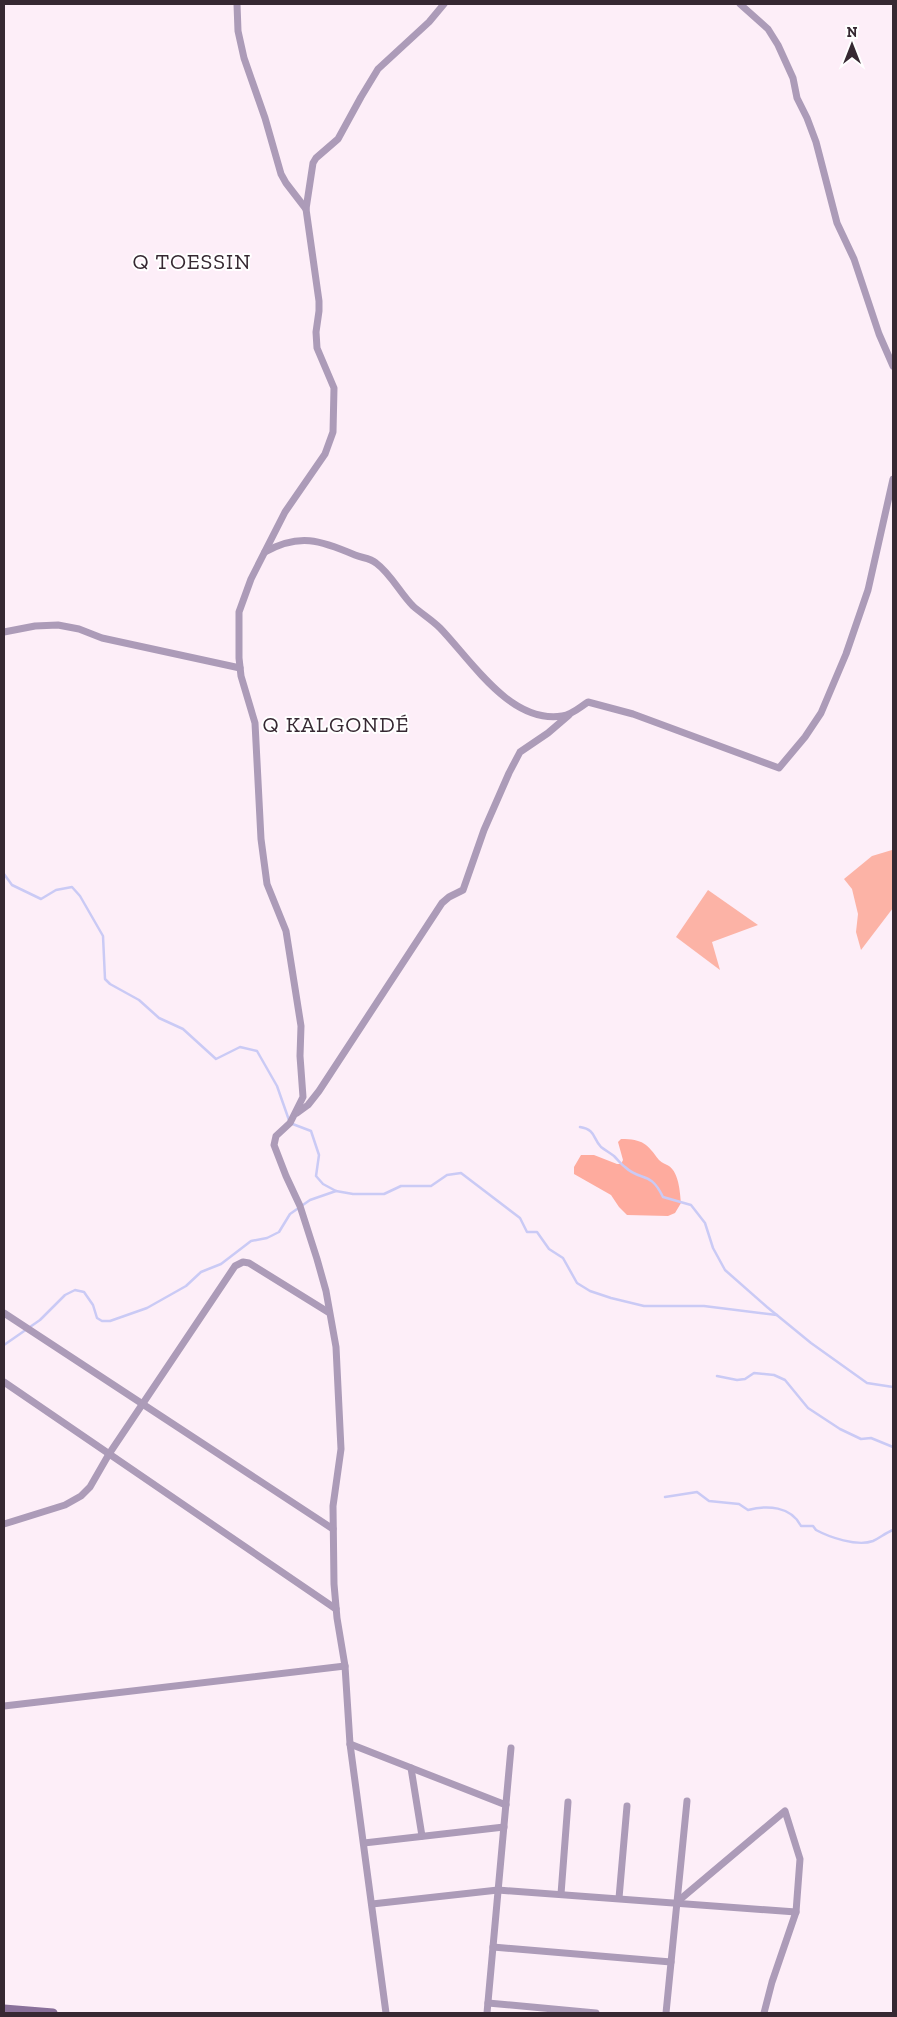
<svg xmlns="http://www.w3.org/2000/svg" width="897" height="2017" font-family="'Zilla Slab',serif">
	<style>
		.green { fill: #fcb3a6 }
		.forest { fill: #feab9e }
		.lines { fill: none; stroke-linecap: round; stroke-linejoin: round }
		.stream { stroke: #cacaf5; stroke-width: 2.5 }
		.street { stroke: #ac9bb8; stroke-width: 7 }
		.secondary { stroke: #89709a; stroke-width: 9 }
		.labels { text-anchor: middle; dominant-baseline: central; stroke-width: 4; stroke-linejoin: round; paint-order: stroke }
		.quarter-label { font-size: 22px; letter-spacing: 1px; fill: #362832; stroke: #fff }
	</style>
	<rect width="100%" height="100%" fill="#fdeef8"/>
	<!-- green -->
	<g class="green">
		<path d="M893,843V908L861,950L856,932L858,914L852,889L844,879L872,856L892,850Z"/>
		<path d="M708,890L758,925L712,942L720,970L676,937Z"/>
	</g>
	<!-- forest -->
	<path class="forest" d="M621,1139C643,1139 647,1144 659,1160C662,1163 666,1164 669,1166C679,1173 680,1192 681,1203L675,1213L668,1216L627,1215L619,1207L611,1195L574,1174V1167L581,1155H594L617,1164H621L623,1160L618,1142Z"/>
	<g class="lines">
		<!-- stream -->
		<g class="stream">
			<path d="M4,874L12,885L41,899L56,890L72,887L80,896L103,936L105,979L110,984L139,1000L159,1018L183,1029L216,1059L240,1047L257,1051L277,1086L290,1123L311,1131L319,1155L316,1176L323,1184L336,1191L353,1194H384L401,1186H431L447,1175L461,1173L520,1218L527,1232H537L549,1249L563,1258L577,1283L590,1291L611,1298L644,1306H704L777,1315"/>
			<path d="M580,1127C596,1130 592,1137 601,1147C605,1150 610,1153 614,1156C618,1160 621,1164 625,1167C641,1182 650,1170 663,1197L691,1205L705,1223L713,1248L725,1270L767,1307L811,1343L867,1383L893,1387"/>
			<path d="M4,1345L40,1320L65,1295L75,1290L84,1292L93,1305L97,1318L102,1321H110L147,1308L186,1286L201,1272L221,1264L251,1241L267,1238L279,1232L290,1214L310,1200L336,1191"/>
			<path d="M717,1376L737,1380L745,1379L754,1373L774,1375L785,1380L808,1408L840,1429L861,1439L871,1438L893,1447"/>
			<path d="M665,1497L697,1492L709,1501L739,1504L748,1510C767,1505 791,1506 801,1526H813L816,1530C829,1537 857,1547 873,1541C880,1538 885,1533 893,1530"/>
		</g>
		<!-- street -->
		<g class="street">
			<path d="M237,4L238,31L244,58L265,118L281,174L286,183L306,209L319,301V311L316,332L317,348L334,388L333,432L325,454L285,512L251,579L239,612V658L241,676L255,723L261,839L267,884L286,931L301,1026L300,1056L303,1097L290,1123L276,1136L274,1145L286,1176L300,1206L317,1259L326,1291L336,1347L341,1449L333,1506L334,1584L337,1618L345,1666L350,1744L386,2013"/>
			<path d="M740,4L768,29L778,45L793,78L797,98L807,118L816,142L837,223L854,259L879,334L893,366"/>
			<path d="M306,209L313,163L316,158L338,139L361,97L378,69L429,22L444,4"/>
			<path d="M265,552C299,533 320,540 355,555C362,558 370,558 376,563C391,574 400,593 413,606C422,614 432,620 440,628C471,660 510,724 562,716C572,715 580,707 588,702L633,714L779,768L805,737L821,713L846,654L868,590L893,479"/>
			<path d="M4,632L35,626L58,625L79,629L102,638L240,668"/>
			<path d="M297,1113L308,1105L319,1091L442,903L449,897L463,890L484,830L509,773L520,752L548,733L569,715"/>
			<path d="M4,1313L333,1529"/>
			<path d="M4,1382L336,1609"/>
			<path d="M4,1524L65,1505L81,1496L90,1487L109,1454L235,1266L243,1262L249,1263L328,1312"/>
			<path d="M4,1706L345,1666"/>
			<path d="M350,1744L506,1805"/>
			<path d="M411,1768L422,1836"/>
			<path d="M364,1843L504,1827"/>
			<path d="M561,1894L568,1802"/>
			<path d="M619,1898L627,1806"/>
			<path d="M677,1902L785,1811L800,1859L796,1912L772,1982L764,2013"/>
			<path d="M372,1904L498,1890L796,1912"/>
			<path d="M493,1947L671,1962"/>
			<path d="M488,2003L596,2013"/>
			<path d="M487,2013L511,1748"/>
			<path d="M666,2013L687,1801"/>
		</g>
		<!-- secondary -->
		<path class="secondary" d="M4,2009L53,2013"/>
	</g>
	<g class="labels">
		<!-- quarter labels -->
		<g class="quarter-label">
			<text x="192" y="261">Q TOESSIN</text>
			<text x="336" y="724">Q KALGONDÉ</text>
		</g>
	</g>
	<!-- border -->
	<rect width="897" height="2017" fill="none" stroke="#362832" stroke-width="10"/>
	<!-- north arrow -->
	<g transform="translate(852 45)" stroke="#ffffff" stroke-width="4" paint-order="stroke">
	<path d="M0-4L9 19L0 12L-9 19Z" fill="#362832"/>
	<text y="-8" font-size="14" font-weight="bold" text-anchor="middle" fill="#362832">N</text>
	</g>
</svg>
